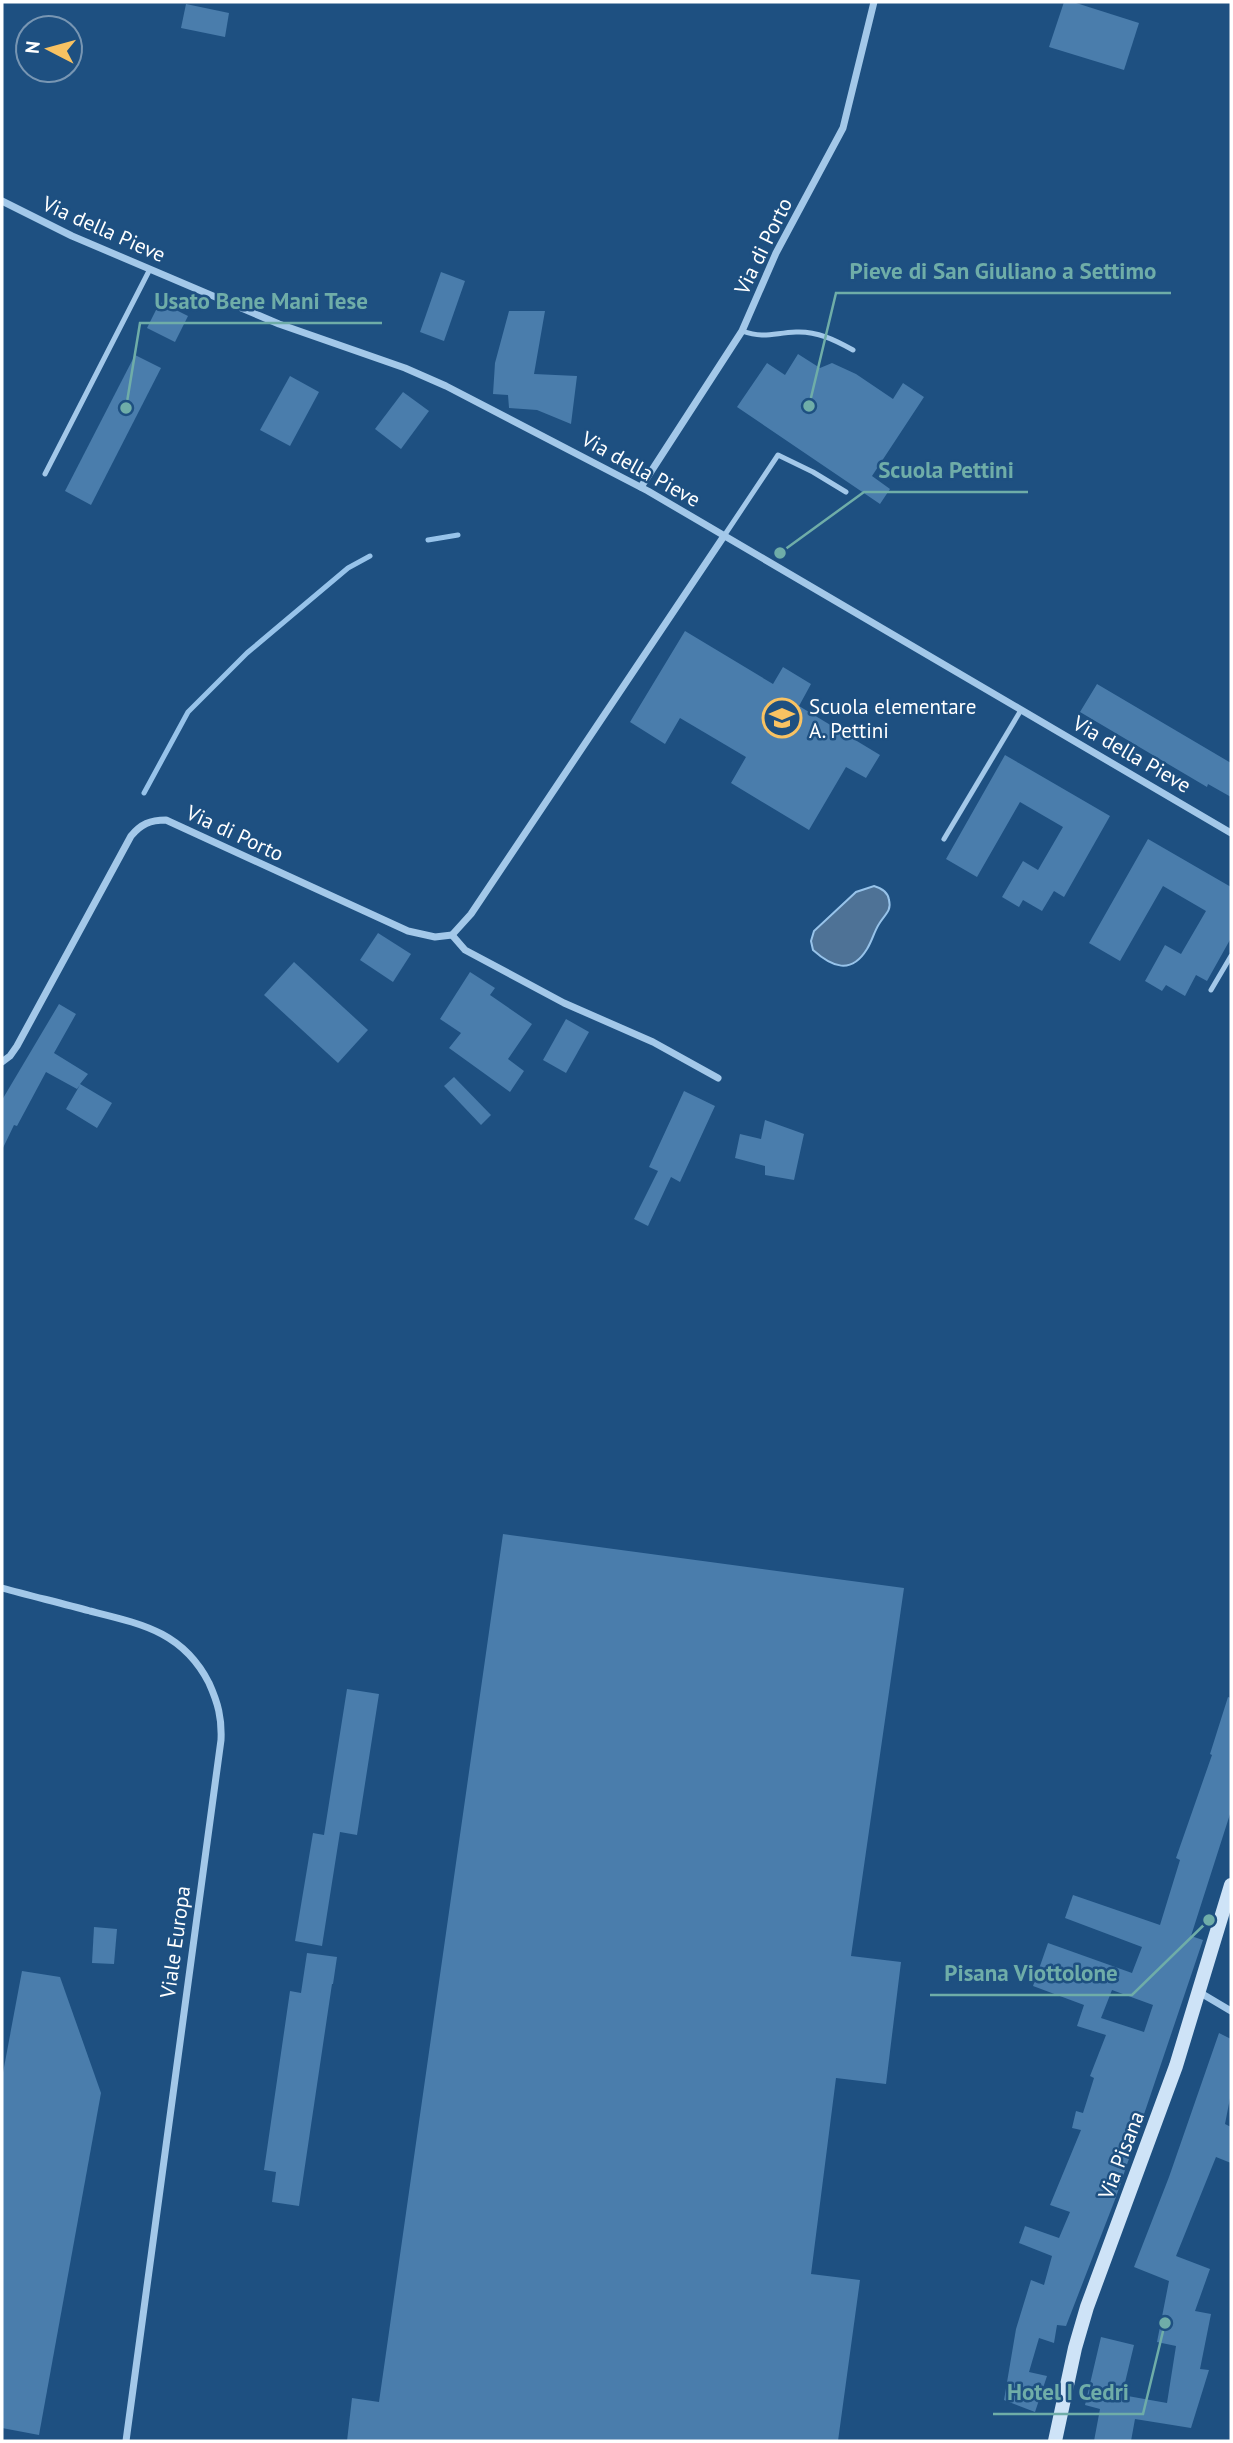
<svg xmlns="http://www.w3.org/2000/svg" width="1233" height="2443" font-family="'PT Sans',sans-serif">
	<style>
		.water { fill: #4e7296; stroke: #97c3ea; stroke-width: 2 }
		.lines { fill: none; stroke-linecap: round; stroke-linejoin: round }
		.stream { stroke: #97c3ea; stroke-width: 5 }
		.building { fill: #4a7dac; fill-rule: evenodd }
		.lane { stroke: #a3c8e9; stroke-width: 5 }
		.street { stroke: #a3c8e9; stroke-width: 7 }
		.secondary { stroke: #cee3f7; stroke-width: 14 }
		.labels { text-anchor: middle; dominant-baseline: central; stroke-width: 5; stroke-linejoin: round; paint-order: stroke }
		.street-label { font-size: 21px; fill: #fff; stroke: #1e5081 }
		.poi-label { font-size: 21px; fill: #fff; stroke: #1e5081; text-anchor: start }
		.leader { fill: none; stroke: #6fada8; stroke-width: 2.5 }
		.callout-dot { fill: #6fada8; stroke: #1e5081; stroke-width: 2.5 }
		.callout-label { font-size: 23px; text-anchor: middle; font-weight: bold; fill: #6fada8; stroke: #1e5081; stroke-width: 5; stroke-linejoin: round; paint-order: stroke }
	</style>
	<rect width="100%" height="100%" fill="#1e5081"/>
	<!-- water -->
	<path class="water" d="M874,886C881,888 888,892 889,900C892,911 884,915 879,924C874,932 872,941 867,949C851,975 832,967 813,950L811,941L814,931L856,892Z"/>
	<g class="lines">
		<!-- stream -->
		<g class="stream">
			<path d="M428,540L458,535"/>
			<path d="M144,793L188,712L247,653L348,568L370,556"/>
		</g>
	</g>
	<!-- building -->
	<g class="building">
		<path d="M1064,2H1073L1139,23L1124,70L1049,47Z"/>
		<path d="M186,4L229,13L225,37L181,28Z"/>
		<path d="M441,272L465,281L444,341L420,332Z"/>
		<path d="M160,302L188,316L175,342L147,328Z"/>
		<path d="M509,311H545L534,374L577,376L571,424L537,410L509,408L508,395L493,394L495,363Z"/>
		<path d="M798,354L820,368L832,363L856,374L893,399L903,383L924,397L872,476L890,489L880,504L737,407L767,363L785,375Z"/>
		<path d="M135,355L161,368L91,505L65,491Z"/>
		<path d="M290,376L319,392L290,446L260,430Z"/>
		<path d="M403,392L429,411L401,449L375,429Z"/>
		<path d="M685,631L773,684L783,667L811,684L799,706L880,755L866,778L846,767L809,830L731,783L746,757L680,718L665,744L630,722Z"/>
		<path d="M1097,684L1231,763V797L1208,784L1207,787L1080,712Z"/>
		<path d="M1005,755L1110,816L1064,897L1054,891L1042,911L1023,900L1019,907L1002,897L1023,861L1038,870L1063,827L1020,802L977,877L946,859Z"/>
		<path d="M1148,839L1231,887V938L1207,981L1196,975L1185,996L1166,985L1162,991L1145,981L1165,945L1181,954L1206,911L1163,886L1120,961L1089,943Z"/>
		<path d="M378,933L411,954L393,982L360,960Z"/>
		<path d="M294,962L368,1030L338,1063L264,995Z"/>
		<path d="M470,972L495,988L490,995L532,1024L508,1059L524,1071L510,1092L449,1048L461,1033L440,1019Z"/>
		<path d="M59,1004L76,1014L54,1053L88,1074L80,1084L112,1103L97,1128L66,1109L80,1085L77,1089L46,1072L17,1126L14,1125L2,1150V1100Z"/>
		<path d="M566,1019L589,1032L566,1073L543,1060Z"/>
		<path d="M454,1077L491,1115L481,1125L444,1086Z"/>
		<path d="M684,1091L715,1106L680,1182L671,1177L648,1226L634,1219L658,1171L649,1167Z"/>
		<path d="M765,1120L804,1134L794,1180L765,1175V1166L735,1158L740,1134L761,1139Z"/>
		<path d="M503,1534L904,1588L851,1956L901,1962L886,2084L836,2078L811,2274L860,2280L838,2441H347L352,2398L379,2402Z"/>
		<path d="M347,1689L379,1694L357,1835L340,1832L322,1946L295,1941L313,1833L324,1835Z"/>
		<path d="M1228,1697L1231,1698V1811L1191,1936L1203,1940L1116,2197L1066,2326L1057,2325L1054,2343L1039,2338L1029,2372L1047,2376L1035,2412L1004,2400L1016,2329L1031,2280L1044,2285L1052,2256L1019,2243L1025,2226L1059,2238L1070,2212L1050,2205L1081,2130L1072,2128L1076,2111L1083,2113L1094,2078L1090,2076L1106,2035L1077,2026L1084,2005L1033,1986L1048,1943L1132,1973L1142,1947L1065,1918L1073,1895L1160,1925L1180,1860L1176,1858L1212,1755L1210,1754ZM1112,1990L1153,2005L1144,2032L1101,2018Z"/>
		<path d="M94,1927L117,1929L114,1964L92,1963Z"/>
		<path d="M307,1953L337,1957L333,1984H332L299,2206L272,2202L276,2172L264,2170L290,1991L301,1993Z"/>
		<path d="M22,1971L60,1977L101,2093L39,2435L2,2428V2078Z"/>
		<path d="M1219,2033L1231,2039V2093L1225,2124L1231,2127V2163L1216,2157L1176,2256L1210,2269L1195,2311L1211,2314L1200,2369L1209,2370L1191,2428L1135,2419L1131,2441H1094L1100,2409L1085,2405L1101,2337L1134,2345L1122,2395L1167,2403L1176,2346L1157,2342L1169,2281L1134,2267L1169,2177Z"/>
	</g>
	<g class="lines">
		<!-- lane -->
		<g class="lane">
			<path d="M742,331C765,339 773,333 796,332C817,331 835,340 853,350"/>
			<path d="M45,474L150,269"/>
			<path d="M724,536L778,455L813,472L846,492"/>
			<path d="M944,839L1021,710"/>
			<path d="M1211,990L1231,956"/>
		</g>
		<!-- street -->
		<g class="street">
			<path d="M2,201L72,236L279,324L405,368L446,386L648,491L1231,833"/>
			<path d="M641,487L742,331L776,253L843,128L874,2"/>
			<path d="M452,935L465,950L564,1003L653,1042L718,1078"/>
			<path d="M2,1062L10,1056L17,1046L131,836C141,824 150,820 166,820L408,931L435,937L452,935L471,914L724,536"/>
			<path d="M2,1588C31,1596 61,1603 90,1611C142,1624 183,1632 209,1683C218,1703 222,1718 221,1740L126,2441"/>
			<path d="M1199,1992L1231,2011"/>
		</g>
		<!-- secondary -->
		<path class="secondary" d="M1055,2441L1075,2348L1087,2307L1176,2066L1231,1885"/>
	</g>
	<!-- icons -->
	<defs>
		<symbol id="school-ring" viewBox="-11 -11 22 22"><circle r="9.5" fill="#1e5081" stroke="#f8c262" stroke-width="1.5"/><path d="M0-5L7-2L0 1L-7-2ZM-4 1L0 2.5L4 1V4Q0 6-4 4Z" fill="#f8c262"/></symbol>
	</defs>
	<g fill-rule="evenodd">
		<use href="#school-ring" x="760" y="696" width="44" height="44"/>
	</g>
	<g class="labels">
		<!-- street labels -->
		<g class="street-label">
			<text transform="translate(104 229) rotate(24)">Via della Pieve</text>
			<text transform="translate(763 246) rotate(-64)">Via di Porto</text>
			<text transform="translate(641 469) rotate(29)">Via della Pieve</text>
			<text transform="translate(1132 754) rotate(30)">Via della Pieve</text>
			<text transform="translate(235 833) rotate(25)">Via di Porto</text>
			<text transform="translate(175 1942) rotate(-82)">Viale Europa</text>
			<text transform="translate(1121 2155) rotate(-69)">Via Pisana</text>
		</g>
		<!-- poi labels -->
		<g class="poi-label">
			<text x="809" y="706">Scuola elementare<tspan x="809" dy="24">A. Pettini</tspan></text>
		</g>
	</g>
	<!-- callouts -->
	<path class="leader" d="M809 406L836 293H1171M126 408L140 323H382M780 553L864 492H1028M1209 1920L1132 1995H930M1165 2323L1143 2414H993"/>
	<g class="callout-dot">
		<circle cx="809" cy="406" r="7"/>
		<circle cx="126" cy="408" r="7"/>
		<circle cx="780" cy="553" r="7"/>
		<circle cx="1209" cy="1920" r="7"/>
		<circle cx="1165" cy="2323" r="7"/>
	</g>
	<g class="callout-label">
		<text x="1003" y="279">Pieve di San Giuliano a Settimo</text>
		<text x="261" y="309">Usato Bene Mani Tese</text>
		<text x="946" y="478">Scuola Pettini</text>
		<text x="1031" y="1981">Pisana Viottolone</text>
		<text x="1068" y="2400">Hotel I Cedri</text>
	</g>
	<!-- border -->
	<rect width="1233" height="2443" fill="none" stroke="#ffffff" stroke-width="7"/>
	<!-- north arrow -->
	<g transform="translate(49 49) rotate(276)"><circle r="33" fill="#1e5081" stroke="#7896b3" stroke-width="2"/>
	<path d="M0-5L12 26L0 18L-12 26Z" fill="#f8c262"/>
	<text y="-10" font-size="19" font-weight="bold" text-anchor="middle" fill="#ffffff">N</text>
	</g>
</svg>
